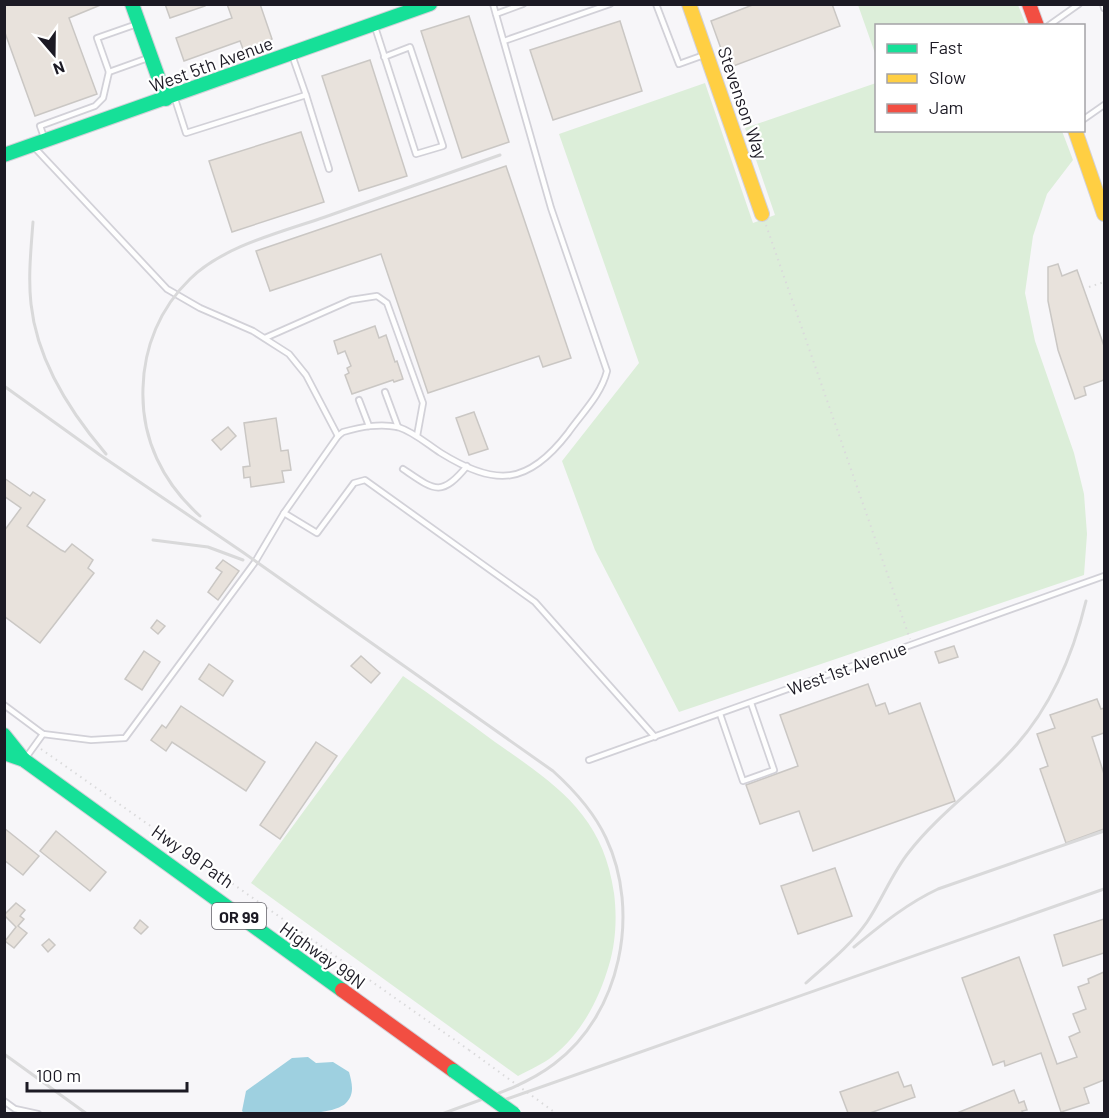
<svg xmlns="http://www.w3.org/2000/svg" width="1109" height="1118" font-family="Barlow,sans-serif">
	<style>
		.green { fill: #dceed9 }
		.water { fill: #9ed0e0 }
		.building { fill: #e8e2dc; stroke: #cac7c4; stroke-width: 1.5 }
		.lines { fill: none; stroke-linecap: round; stroke-linejoin: round }
		.lane-casing { stroke: #d2d1d8; stroke-width: 8 }
		.fast-casing { stroke: #d2d1d8; stroke-width: 16 }
		.slow-casing { stroke: #d2d1d8; stroke-width: 16 }
		.jam-casing { stroke: #d2d1d8; stroke-width: 16 }
		.path { stroke: #dadadb; stroke-width: 2; stroke-dasharray: 1.5 4.5; stroke-linecap: butt }
		.lane { stroke: #fefefe; stroke-width: 4.5 }
		.fast { stroke: #16e098; stroke-width: 14 }
		.slow { stroke: #ffcf43; stroke-width: 14 }
		.jam { stroke: #f24e42; stroke-width: 14 }
		.rail { stroke: #d9d9da; stroke-width: 3 }
		.fast-bridge-casing { stroke: #d3d2d5; stroke-width: 16; stroke-linecap: butt }
		.path-bridge { stroke: #dadadb; stroke-width: 2; stroke-dasharray: 1.5 4.5; stroke-linecap: butt }
		.fast-bridge { stroke: #16e098; stroke-width: 14 }
		.labels { text-anchor: middle; dominant-baseline: central; stroke-width: 4.5; stroke-linejoin: round; paint-order: stroke }
		.shield { fill: #fff; stroke: #605f66; stroke-width: 1.5 }
		.shield-label { font-size: 16px; font-weight: bold; fill: #1c1a24 }
		.street-label { font-size: 18px; fill: #1c1a24; stroke: #fff }
	</style>
	<rect width="100%" height="100%" fill="#f7f6f9"/>
	<!-- green -->
	<g class="green">
		<path d="M858,5H1018L1026,25L876,26V56Z"/>
		<path d="M705,83L753,223L775,215L745,128L876,83V130L1062,131L1073,160L1047,194L1033,236L1025,293L1035,341L1074,453L1084,494L1087,534L1084,575L679,712L595,550L562,461L639,363L559,134Z"/>
		<path d="M403,676C434,697 465,720 495,742C555,784 603,814 614,893C617,916 616,942 609,965C599,999 582,1033 553,1056C543,1064 529,1070 518,1076L251,883Z"/>
	</g>
	<!-- water -->
	<path class="water" d="M308,1057L316,1063L333,1062L349,1072C352,1083 355,1094 346,1103C331,1118 267,1114 244,1113L242,1111L246,1091L292,1058Z"/>
	<!-- building -->
	<g class="building">
		<path d="M4,4H103L69,18L97,94L35,116L4,30Z"/>
		<path d="M165,4H205V6L170,18Z"/>
		<path d="M227,4H260L272,39L243,49L240,41L184,61L176,38L232,18Z"/>
		<path d="M755,4H832L840,26L728,68L711,21Z"/>
		<path d="M469,16L509,142L462,158L421,31Z"/>
		<path d="M620,21L642,91L553,120L530,50Z"/>
		<path d="M370,60L407,176L359,191L322,76Z"/>
		<path d="M301,132L324,202L232,232L209,161Z"/>
		<path d="M506,166L571,358L543,367L539,356L428,393L381,254L270,291L256,251Z"/>
		<path d="M1058,264L1062,276L1077,270L1104,346V380L1084,387L1086,395L1075,399L1058,350L1048,301V267Z"/>
		<path d="M375,326L379,338L386,335L395,362L397,361L403,379L394,382L393,380L352,394L345,375L349,373L347,368L351,366L345,351L338,354L334,341Z"/>
		<path d="M474,412L488,449L469,455L456,418Z"/>
		<path d="M276,418L281,451L288,450L291,470L282,471L284,482L251,487L250,477L244,478L243,467L250,466L244,423Z"/>
		<path d="M228,427L236,436L221,450L212,440Z"/>
		<path d="M4,478L30,496L33,492L45,500L27,526L61,550L65,552L72,544L93,560L88,568L94,573L40,643L4,616V531L21,508L4,496Z"/>
		<path d="M223,560L239,571L218,600L208,592L222,572L216,568Z"/>
		<path d="M157,620L165,626L158,634L151,628Z"/>
		<path d="M954,646L958,657L939,663L935,652Z"/>
		<path d="M144,651L160,662L142,690L125,679Z"/>
		<path d="M361,656L380,673L371,683L351,666Z"/>
		<path d="M209,664L233,681L223,696L199,679Z"/>
		<path d="M868,684L876,706L885,703L889,714L920,703L955,801L813,851L799,811L760,824L746,785L798,766L780,715Z"/>
		<path d="M1097,699L1101,709L1104,708V733L1092,737L1104,774V829L1066,843L1040,769L1048,766L1037,734L1055,728L1050,715Z"/>
		<path d="M181,706L265,762L246,791L172,742L166,751L151,740L162,725L166,728Z"/>
		<path d="M316,742L337,756L280,839L260,825Z"/>
		<path d="M4,828L39,856L23,875L4,860Z"/>
		<path d="M56,831L106,872L90,891L40,851Z"/>
		<path d="M835,868L852,916L798,934L781,886Z"/>
		<path d="M16,903L25,910L20,916L24,919L18,926L27,933L14,948L5,941L16,927L4,915Z"/>
		<path d="M1104,919V953L1063,966L1054,935Z"/>
		<path d="M140,920L148,927L141,934L134,928Z"/>
		<path d="M49,939L55,945L48,952L42,945Z"/>
		<path d="M1019,957L1057,1064L1077,1057L1069,1037L1080,1032L1073,1014L1086,1009L1078,987L1089,983L1088,979L1104,972V1080L1084,1088L1089,1103L1061,1112L1041,1053L1005,1066L1004,1061L993,1065L962,978Z"/>
		<path d="M898,1072L904,1087L911,1085L915,1097L870,1113H848L840,1092Z"/>
		<path d="M1014,1090L1019,1103L1024,1101L1027,1110L1022,1111L1023,1113H957Z"/>
	</g>
	<g class="lines">
		<defs>
			<g id="lane">
				<path d="M656,4L679,64L704,55"/>
				<path d="M1103,4L1104,8"/>
				<path d="M496,14L523,4"/>
				<path d="M137,24L97,38L109,72L148,58"/>
				<path d="M1048,26L1079,4"/>
				<path d="M375,27L416,154L443,146L410,47L384,57"/>
				<path d="M504,41L610,4"/>
				<path d="M306,95L329,169"/>
				<path d="M174,96L186,133L306,95L292,55"/>
				<path d="M1084,119L1104,105"/>
				<path d="M45,140L40,126L95,106L103,98L109,72"/>
				<path d="M34,147L167,289L200,308L253,331L289,354L306,375L338,436"/>
				<path d="M265,338L351,300L377,296L387,303L423,403L417,436"/>
				<path d="M385,392L398,427"/>
				<path d="M359,400L369,426"/>
				<path d="M403,469C434,490 441,498 467,466"/>
				<path d="M284,513L317,533L354,483L365,480L535,602L655,737"/>
				<path d="M4,705L43,734L91,740L125,738L255,562L284,513L338,436L343,432C361,427 379,423 398,427C414,432 427,444 441,453C496,487 528,485 568,433C582,413 601,395 607,371L551,208L493,4"/>
				<path d="M720,714L743,781L774,770L751,703"/>
				<path d="M25,759L43,734"/>
				<path d="M589,760L1104,576"/>
				<path d="M4,1101L15,1109L38,1114"/>
			</g>
			<g id="fast">
				<path d="M132,4L166,99"/>
				<path d="M4,155L430,4"/>
				<path d="M4,735L24,760"/>
				<path d="M4,753L24,760L342,990"/>
			</g>
			<g id="slow">
				<path d="M689,4L762,214"/>
				<path d="M1075,130L1104,214"/>
			</g>
			<g id="jam">
				<path d="M1029,4L1037,26"/>
				<path d="M342,990L454,1071"/>
			</g>
		</defs>
		<!-- lane casing -->
		<use href="#lane" class="lane-casing"/>
		<!-- fast casing -->
		<use href="#fast" class="fast-casing"/>
		<!-- slow casing -->
		<use href="#slow" class="slow-casing"/>
		<!-- jam casing -->
		<use href="#jam" class="jam-casing"/>
		<!-- path -->
		<g class="path">
			<path d="M766,225L910,639"/>
			<path d="M1089,287L1104,282"/>
			<path d="M41,749L469,1050"/>
		</g>
		<!-- lane -->
		<use href="#lane" class="lane"/>
		<!-- fast -->
		<use href="#fast" class="fast"/>
		<!-- slow -->
		<use href="#slow" class="slow"/>
		<!-- jam -->
		<use href="#jam" class="jam"/>
		<!-- rail -->
		<g class="rail">
			<path d="M33,222C31,249 28,277 31,304C37,360 70,412 106,454"/>
			<path d="M4,386L100,455L244,553L553,771C574,790 594,812 606,838C641,912 621,1014 554,1064C521,1089 480,1099 442,1114"/>
			<path d="M200,516C163,483 141,439 143,388C144,347 160,308 190,279C223,246 282,232 325,217C383,196 442,176 500,155"/>
			<path d="M153,540L208,547L243,560"/>
			<path d="M854,947C881,925 906,904 938,889L1104,831"/>
			<path d="M806,983C827,964 850,946 867,922C882,900 892,873 909,852C937,816 975,789 1006,756C1049,713 1072,659 1086,601"/>
			<path d="M4,1054L87,1114"/>
			<path d="M504,1100L1104,889"/>
		</g>
		<defs>
			<path id="fast-bridge" d="M454,1071L514,1114"/>
		</defs>
		<!-- fast-bridge casing -->
		<use href="#fast-bridge" class="fast-bridge-casing"/>
		<!-- path-bridge -->
		<path class="path-bridge" d="M469,1050L557,1114"/>
		<!-- fast-bridge -->
		<use href="#fast-bridge" class="fast-bridge"/>
	</g>
	<g class="labels">
		<!-- shield labels -->
		<rect class="shield" x="212" y="903" width="54" height="26" rx="4.5"/>
		<g class="shield-label">
			<text x="239" y="916">OR 99</text>
		</g>
		<!-- street labels -->
		<g class="street-label">
			<text transform="translate(211 64) rotate(-20)">West 5th Avenue</text>
			<text transform="translate(743 103) rotate(71)">Stevenson Way</text>
			<text transform="translate(847 668) rotate(-20)">West 1st Avenue</text>
			<text transform="translate(193 856) rotate(35)">Hwy 99 Path</text>
			<text transform="translate(323 955) rotate(36)">Highway 99N</text>
		</g>
	</g>
	<!-- border -->
	<rect width="1109" height="1118" fill="none" stroke="#1c1a24" stroke-width="12"/>
	<!-- legend -->
	<rect x="875" y="24" width="210" height="108" fill="#ffffff" stroke="#a4a3a7" stroke-width="1.5"/>
	<rect x="887" y="44" width="30" height="9" fill="#16e098" stroke="#a4a3a7" stroke-width="1.5"/>
	<text x="929" y="54" font-size="18" fill="#1c1a24">Fast</text>
	<rect x="887" y="74" width="30" height="9" fill="#ffcf43" stroke="#a4a3a7" stroke-width="1.5"/>
	<text x="929" y="84" font-size="18" fill="#1c1a24">Slow</text>
	<rect x="887" y="104" width="30" height="9" fill="#f24e42" stroke="#a4a3a7" stroke-width="1.5"/>
	<text x="929" y="114" font-size="18" fill="#1c1a24">Jam</text>
	<!-- north arrow -->
	<g transform="translate(54 54) rotate(160)" stroke="#ffffff" stroke-width="4.5" paint-order="stroke">
	<path d="M0-4.5L10 22L0 15L-10 22Z" fill="#1c1a24"/>
	<text y="-9" font-size="16" font-weight="bold" text-anchor="middle" fill="#1c1a24">N</text>
	</g>
	<!-- scale -->
	<path d="M27 1082v9h160v-9" fill="none" stroke="#1c1a24" stroke-width="3"/>
	<text x="36" y="1082" font-size="18" fill="#1c1a24" stroke="#ffffff" stroke-width="4.5" paint-order="stroke">100 m</text>
</svg>
